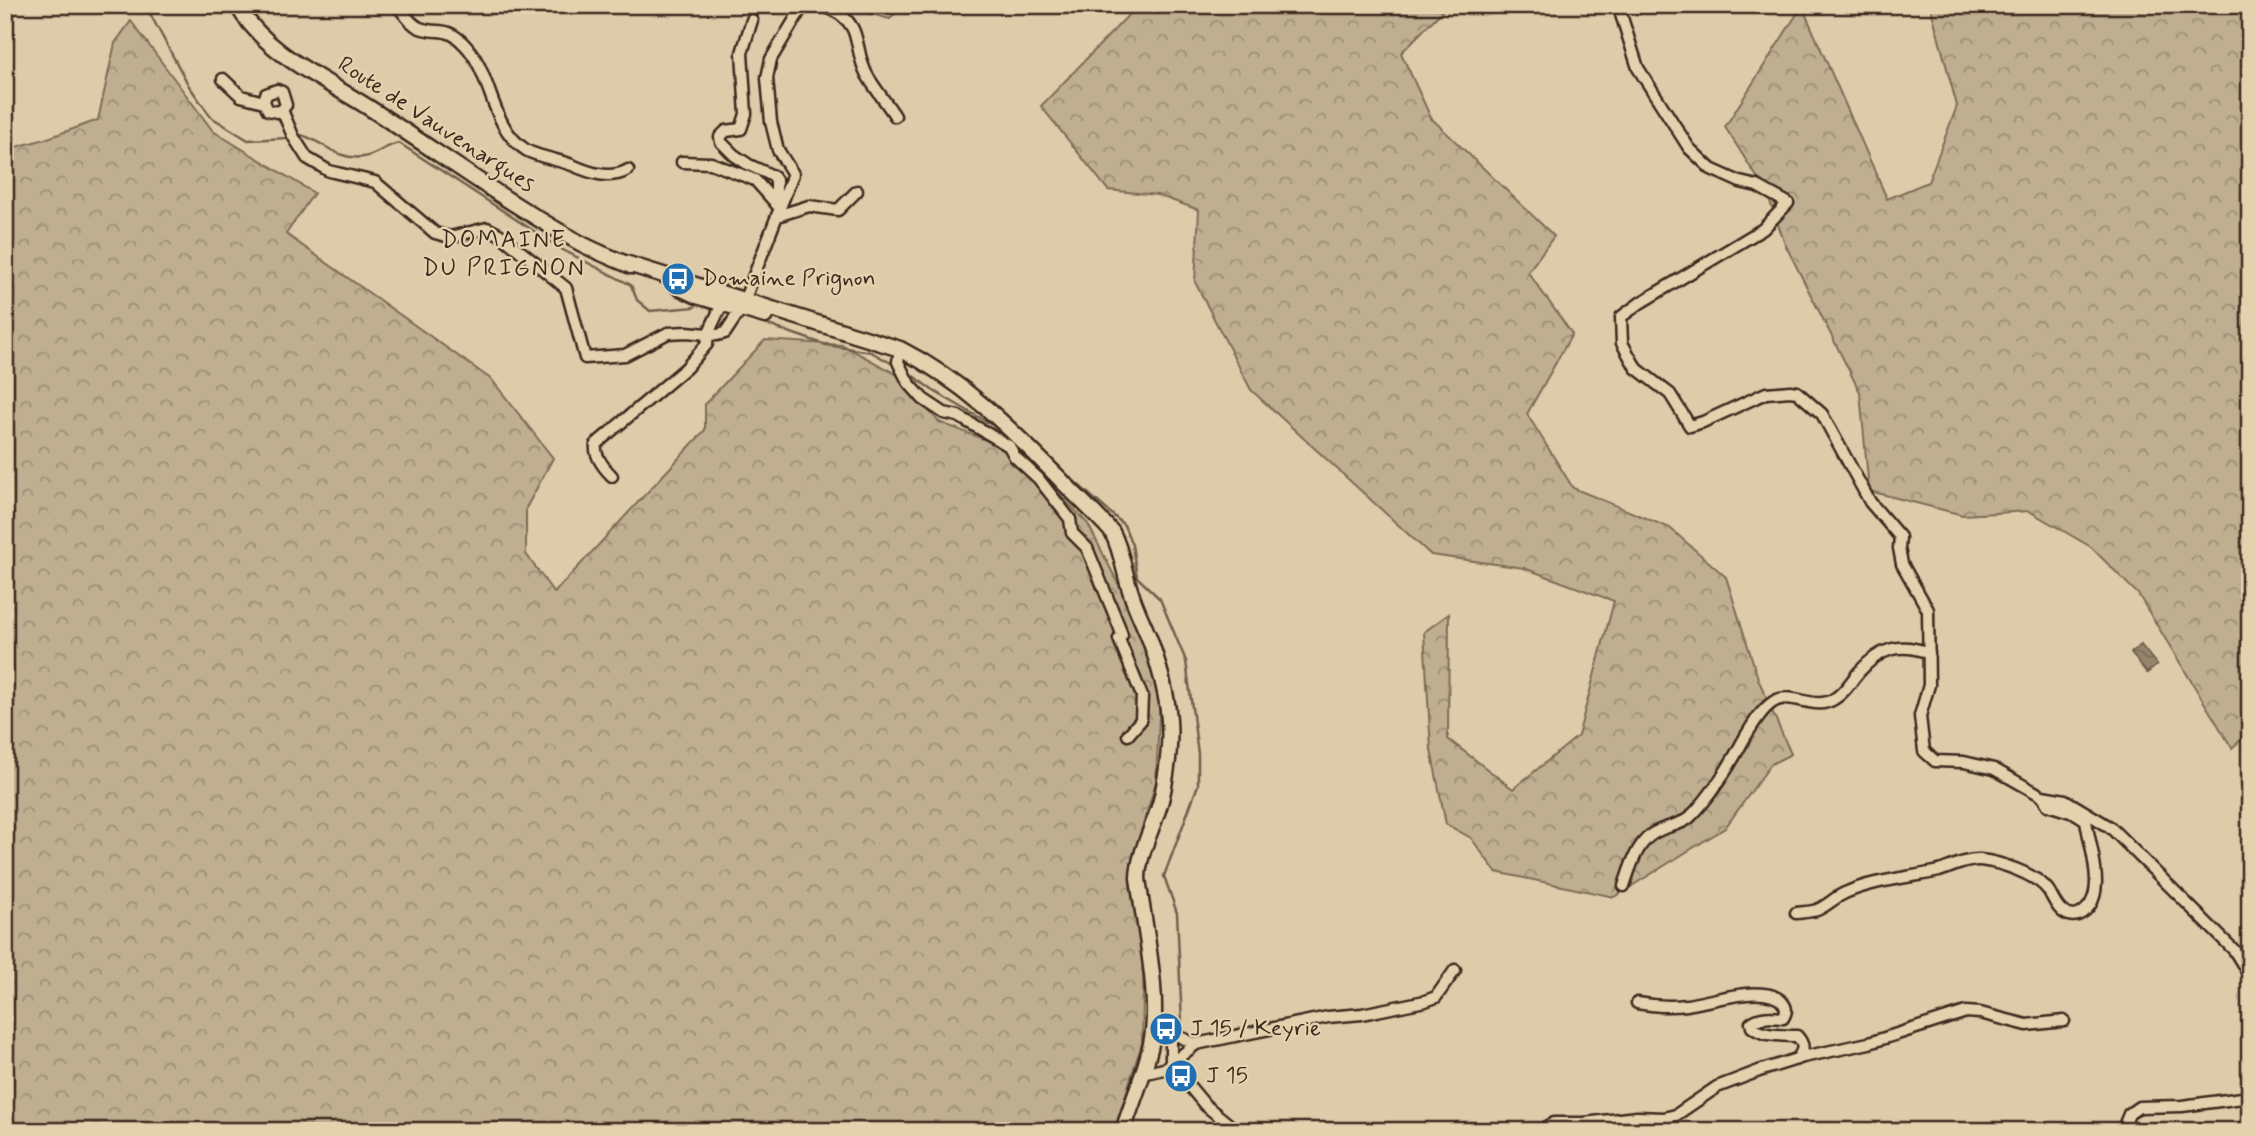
<svg xmlns="http://www.w3.org/2000/svg" width="2255" height="1136" font-family="Mynerve,sans-serif">
	<style>
		.forest { fill: url(#forest-crowns); stroke: #7d6c57; stroke-width: 2 }
		.water { fill: url(#water-waves); stroke: #72614d; stroke-width: 2 }
		.lines { fill: none; stroke-linecap: round; stroke-linejoin: round }
		.stream { stroke: #72614d; stroke-width: 2.5 }
		.street-casing { stroke: #3b2a1e; stroke-width: 15 }
		.secondary-casing { stroke: #3b2a1e; stroke-width: 19 }
		.street { stroke: #e4d2af; stroke-width: 10 }
		.secondary { stroke: #e4d2af; stroke-width: 14 }
		.labels { text-anchor: middle; dominant-baseline: central; stroke-width: 5; stroke-linejoin: round; paint-order: stroke }
		.street-label { font-size: 23px; fill: #3b2a1e; stroke: #e4d2af }
		.poi-label { font-size: 23px; fill: #3b2a1e; stroke: #e4d2af; text-anchor: start }
		.neighbourhood-label { font-size: 24px; letter-spacing: 2px; fill: #3b2a1e; stroke: #e4d2af }
	</style>
	<defs>
		<pattern id="forest-crowns" width="20" height="18" patternUnits="userSpaceOnUse" patternTransform="scale(1.75)"><rect width="20" height="18" fill="#bfae90"/><path d="M2 6a3 3 0 1 1 6 0M12 15a3 3 0 1 1 6 0" fill="none" stroke="#9c8e75"/></pattern>
		<pattern id="water-waves" width="16" height="10" patternUnits="userSpaceOnUse" patternTransform="scale(1.75)"><rect width="16" height="10" fill="#96856d"/><path d="M0 5q4-4 8 0t8 0" fill="none" stroke="#7c6d59"/></pattern>
	</defs>
	<rect width="100%" height="100%" fill="#ddcba9"/>
	<filter id="ink" filterUnits="userSpaceOnUse"><feTurbulence type="fractalNoise" baseFrequency=".0143" numOctaves="2"/><feDisplacementMap in="SourceGraphic" scale="14" xChannelSelector="R" yChannelSelector="G"/><feConvolveMatrix kernelMatrix="1 2 1 2 8 2 1 2 1" color-interpolation-filters="sRGB"/></filter>
	<g filter="url(#ink)">
		<!-- forest -->
		<g class="forest">
			<path d="M838,5H902L890,19Z"/>
			<path d="M1138,5H1448L1401,53L1431,118L1554,236L1528,272L1572,334L1527,414L1573,488L1670,528L1726,577L1759,681L1791,754L1771,764L1725,828L1614,897L1496,872L1471,838L1446,824L1431,750L1424,632L1449,614L1448,739L1513,789L1578,736L1614,601L1524,568L1431,555L1251,390L1195,282L1199,210L1157,195L1108,190L1041,106Z"/>
			<path d="M1930,5H2250V732L2232,748L2138,594L2091,547L2029,511L1963,515L1869,491L1860,392L1785,244L1767,193L1725,127L1802,6L1887,199L1928,182L1957,106Z"/>
			<path d="M131,21L213,131L314,193L286,234L492,380L553,458L526,508V554L554,593L705,430V404L765,340L843,345L896,374L939,422L1022,454L1088,524L1130,607L1160,695L1156,782L1131,865L1144,953L1142,1043L1114,1131H5V150L45,139L98,120L115,43Z"/>
		</g>
		<!-- water -->
		<path class="water" d="M2141,645L2157,665L2147,673L2131,653Z"/>
		<g class="lines">
			<!-- stream -->
			<g class="stream">
				<path d="M143,5L148,10L189,86L211,117L248,140L287,138"/>
				<path d="M301,135C322,140 337,161 363,157C375,156 384,146 399,143L563,250L631,285L637,300L650,311L695,307"/>
				<path d="M748,318L826,345L871,352L891,363"/>
				<path d="M908,372L932,390L994,426"/>
				<path d="M1048,458L1124,525L1132,545L1137,577L1160,599L1186,661L1198,754V785L1164,876L1177,913L1182,1024"/>
				<path d="M1133,1120L1135,1131"/>
			</g>
			<defs>
				<g id="street">
					<path d="M397,5C404,13 410,24 420,28C439,35 446,25 464,44C493,73 489,126 526,150C535,156 559,160 572,165C590,173 610,180 628,170"/>
					<path d="M1618,5L1638,68L1689,148L1711,169L1740,182L1757,186L1788,203L1763,229L1640,303L1621,317L1622,343L1636,368L1670,394L1690,426L1703,422L1766,393L1790,391L1797,392L1822,414L1870,502L1900,537L1899,548L1902,564L1928,610L1929,685L1920,716L1924,751L1935,761L1964,762L1994,769L2042,796L2065,800L2110,827L2234,950L2250,976"/>
					<path d="M752,20L742,53L746,114L741,129L726,131L720,137L721,142L734,155L749,165L773,176L776,180V204"/>
					<path d="M223,79L241,96L264,102"/>
					<path d="M282,110L277,112L268,110L264,102L266,94L277,90L282,92L286,105L282,110L293,136L307,158L329,171L375,182L435,233L450,237L487,228L499,234L566,288L585,358L625,355L668,333L687,332L717,335L725,333L741,309L780,208L755,180L711,163L682,162"/>
					<path d="M780,208L793,174L778,150L771,122L767,78L771,59L801,9C812,5 822,4 833,10C864,26 853,49 867,75C875,89 886,102 895,116"/>
					<path d="M777,216L809,206L838,210L857,191"/>
					<path d="M900,349L898,362L908,382L923,399L944,413L958,416L1009,446L1015,457L1038,478L1070,519L1072,533L1087,548L1119,626L1122,635L1119,639L1142,696L1141,720L1128,735"/>
					<path d="M612,476C603,467 594,456 596,444L686,368L707,344L708,334L722,304L727,303"/>
					<path d="M1624,886C1631,865 1638,838 1660,830C1669,826 1682,824 1689,818C1710,798 1731,764 1744,739C1752,726 1760,711 1773,702C1792,690 1814,712 1834,699C1846,692 1850,682 1859,672C1880,648 1900,642 1929,653"/>
					<path d="M1796,913C1803,912 1811,912 1817,910C1827,906 1835,897 1845,893C1874,880 1908,878 1939,871C1952,867 1966,859 1980,860C2000,862 2036,874 2048,890C2053,897 2055,906 2063,912C2067,915 2072,917 2078,915C2111,900 2089,847 2086,820L2077,814L2048,805L2042,796"/>
					<path d="M1637,1003C1654,1006 1670,1007 1687,1005C1710,1002 1767,982 1783,1003C1787,1008 1787,1012 1783,1018C1772,1017 1760,1016 1751,1023L1752,1027C1764,1037 1782,1035 1797,1036C1805,1045 1804,1050 1797,1059"/>
					<path d="M1154,1020L1171,1033L1196,1044"/>
					<path d="M1171,1033V1064L1205,1105L1237,1131"/>
					<path d="M1142,1074L1164,1069L1196,1044L1328,1017L1362,1014L1425,1001L1436,997L1455,970"/>
					<path d="M1539,1131L1554,1123H1584L1637,1117L1663,1118L1676,1115L1717,1087L1759,1071L1803,1057L1869,1043L1966,1012L1980,1013L2027,1025L2064,1021"/>
					<path d="M2122,1131L2129,1114L2139,1107L2182,1106L2250,1097"/>
				</g>
				<g id="secondary">
					<path d="M237,5C266,55 325,79 371,109C438,152 503,200 573,239C591,250 611,257 631,266"/>
					<path d="M625,263L900,349C963,381 1010,428 1059,478C1076,496 1095,513 1112,532C1122,551 1124,573 1131,593C1136,610 1145,626 1151,643C1171,701 1175,735 1162,796C1156,824 1139,849 1138,878C1144,927 1161,997 1151,1044C1145,1073 1132,1102 1123,1131"/>
					<path d="M678,287L697,296L765,316"/>
				</g>
			</defs>
			<!-- street casing -->
			<use href="#street" class="street-casing"/>
			<!-- secondary casing -->
			<use href="#secondary" class="secondary-casing"/>
			<!-- street -->
			<use href="#street" class="street"/>
			<!-- secondary -->
			<use href="#secondary" class="secondary"/>
		</g>
	</g>
	<!-- icons -->
	<defs>
		<symbol id="bus-disc" viewBox="-11 -11 22 22"><circle r="9.5" fill="#1f6fb2" stroke="#e4d2af"/><path d="M-5-6H5V4H4V6H2V4H-2V6H-4V4H-5ZM-3.5-4V0h7V-4ZM-3.5 1.2v1.5H-2V1.2ZM2 1.2v1.5H3.5V1.2Z" fill="#fff"/></symbol>
	</defs>
	<g fill-rule="evenodd">
		<use href="#bus-disc" x="659" y="260" width="38" height="38"/>
		<use href="#bus-disc" x="1147" y="1010" width="38" height="38"/>
		<use href="#bus-disc" x="1162" y="1057" width="38" height="38"/>
	</g>
	<g class="labels">
		<!-- street labels -->
		<g class="street-label">
			<text transform="translate(436 125) rotate(33)">Route de Vauvenargues</text>
		</g>
		<!-- poi labels -->
		<g class="poi-label">
			<text x="702" y="279">Domaine Prignon</text>
			<text x="1190" y="1029">J 15 / Keyrie</text>
			<text x="1206" y="1076">J 15</text>
		</g>
		<!-- neighbourhood labels -->
		<g class="neighbourhood-label">
			<text x="504" y="240">DOMAINE<tspan x="504" dy="28">DU PRIGNON</tspan></text>
		</g>
	</g>
	<!-- margin -->
	<rect width="2255" height="1136" fill="none" stroke="#e4d2af" stroke-width="28"/>
	<rect x="14" y="14" width="2227" height="1108" fill="none" stroke="#3b2a1e" stroke-width="2.5" filter="url(#ink)"/>
</svg>
